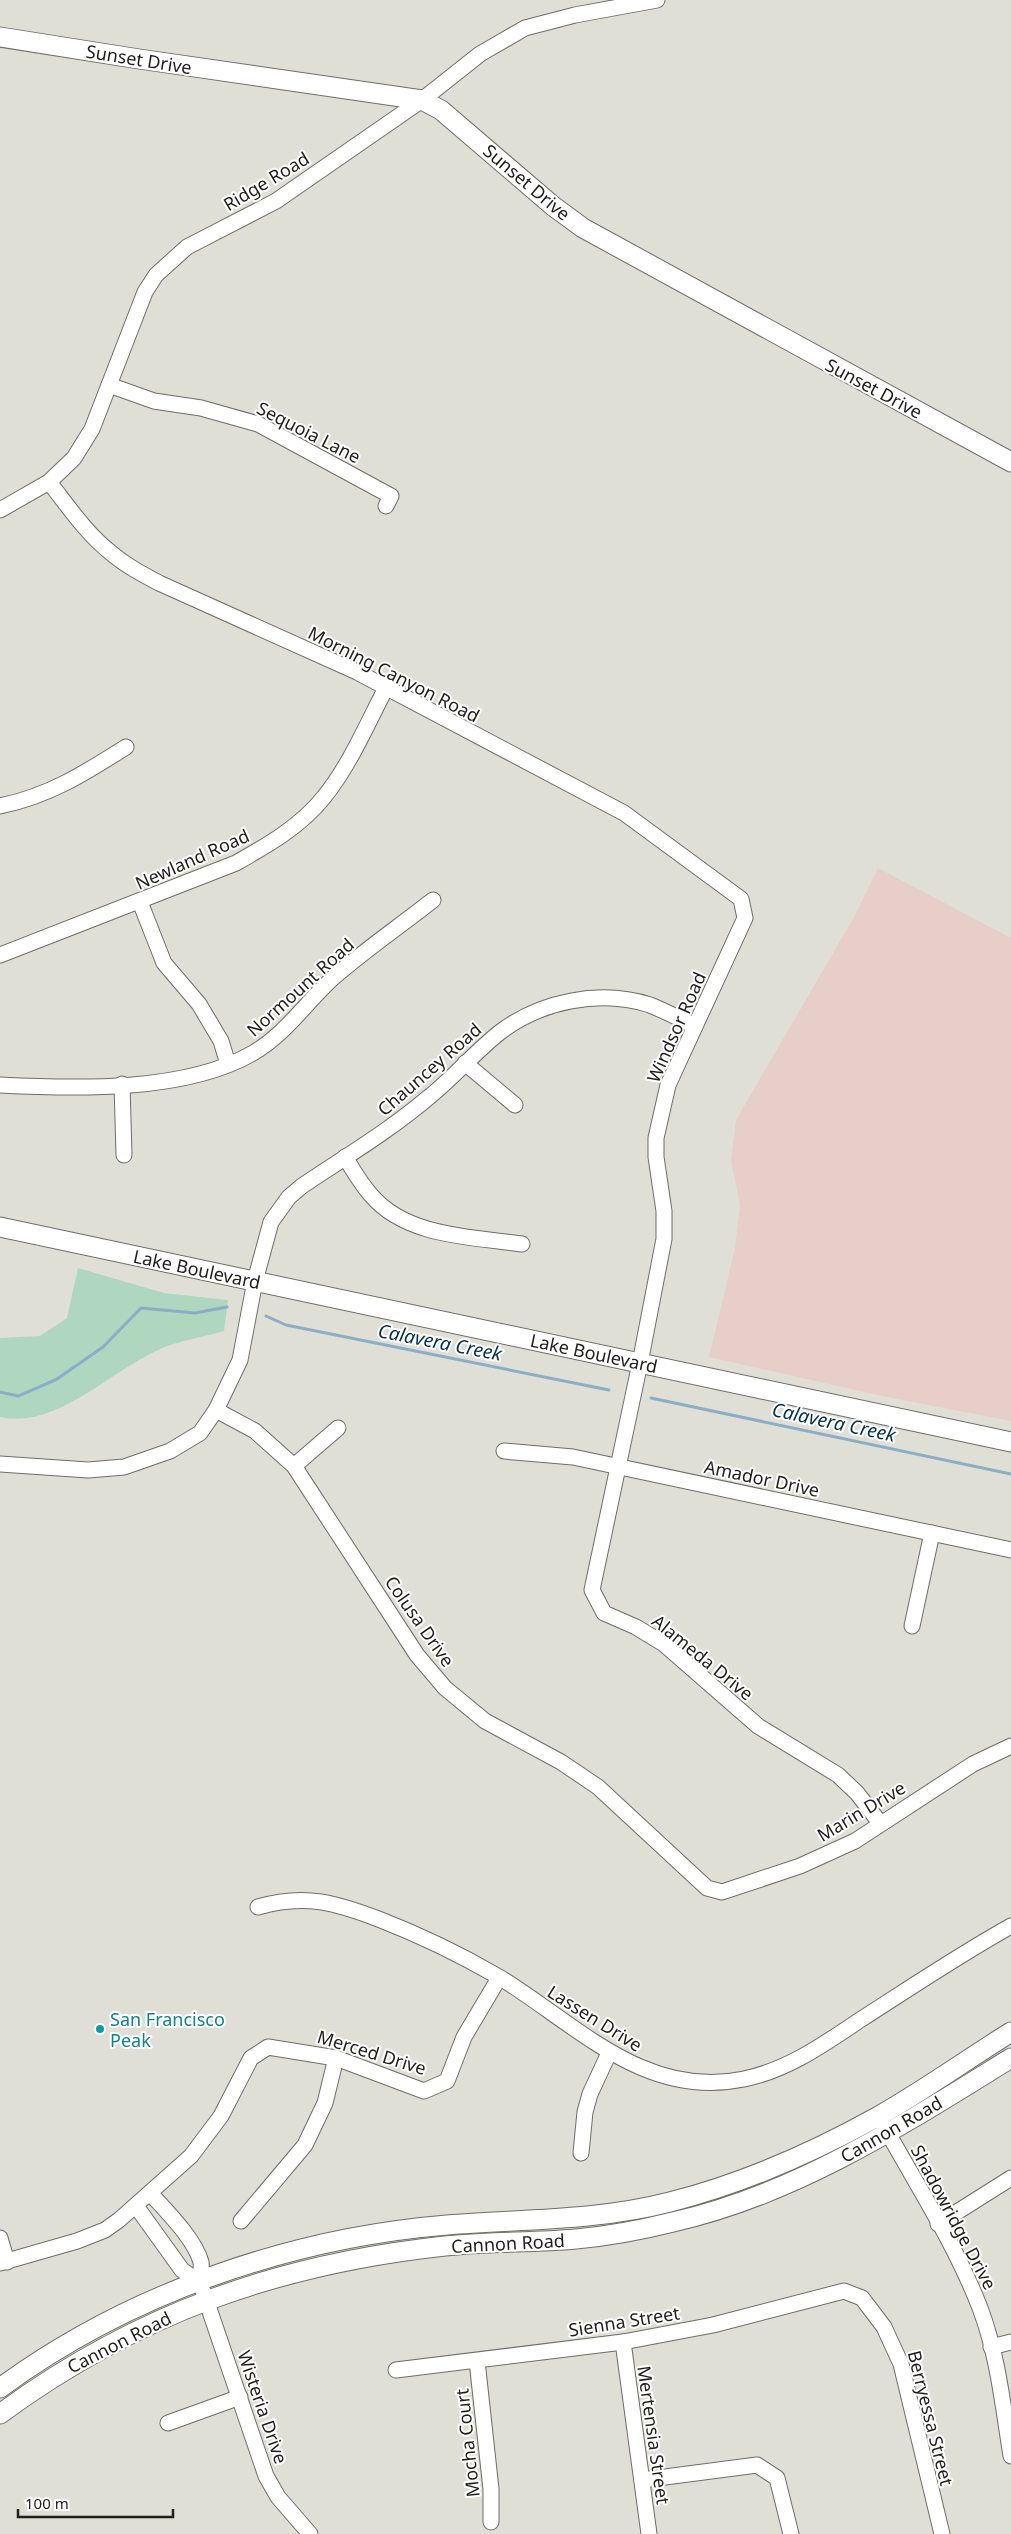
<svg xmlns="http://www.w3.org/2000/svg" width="1011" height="2534" font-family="'Noto Sans',sans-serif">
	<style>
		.education { fill: #e8cec9 }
		.green { fill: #afd7c0 }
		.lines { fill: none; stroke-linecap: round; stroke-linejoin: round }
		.stream { stroke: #8aaec7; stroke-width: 3 }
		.minor-casing { stroke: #6f6e66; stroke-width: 17 }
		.major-casing { stroke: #6f6e66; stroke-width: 21 }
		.minor { stroke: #fff; stroke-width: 15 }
		.major { stroke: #fff; stroke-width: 19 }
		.culture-dot { fill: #0f9aa8; stroke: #fff; stroke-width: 2 }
		.labels { text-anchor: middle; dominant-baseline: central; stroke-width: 4; stroke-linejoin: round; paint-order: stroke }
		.street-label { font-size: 18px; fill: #1f1e1b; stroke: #fff }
		.culture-label { font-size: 18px; fill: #0d838f; stroke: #fff; text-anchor: start }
		.water-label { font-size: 19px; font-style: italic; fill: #02324c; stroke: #fff }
	</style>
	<rect width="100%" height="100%" fill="#e0dfd5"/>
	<!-- education -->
	<path class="education" d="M878,868L1011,938V1421L882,1396L709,1357L735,1248L740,1205L731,1160L736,1120L854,917Z"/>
	<!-- green -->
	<path class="green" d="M78,1268L164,1293L228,1300L224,1331C203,1337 178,1341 158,1350C111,1371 55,1430 0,1417V1338L40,1336L67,1318Z"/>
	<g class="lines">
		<!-- stream -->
		<g class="stream">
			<path d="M266,1316L286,1325L609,1390"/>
			<path d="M0,1392L18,1396L57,1379L103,1347L141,1308L195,1313L227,1307"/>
			<path d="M651,1398L1011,1474"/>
		</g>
		<defs>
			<g id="minor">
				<path d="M109,385L154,401L201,408L258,424L391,496L386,506"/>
				<path d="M49,482C68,506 86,533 110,552C125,565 142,574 159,583L357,672L624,813L741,899L745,918L668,1085L656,1138V1157L664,1211V1239L640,1363L592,1590L604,1613L636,1627L664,1644L758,1726L838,1775L857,1793L880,1823"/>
				<path d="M0,510L49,482L74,458L92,429L145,292L156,275L187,247L276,201L422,100L480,54L525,28L575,15L657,0"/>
				<path d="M0,806C49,796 85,773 126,747"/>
				<path d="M140,902L164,963L199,1004L221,1041L228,1064"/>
				<path d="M0,955L236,863C268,845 301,826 324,797C350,765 367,724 386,688"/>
				<path d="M465,1063L515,1105"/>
				<path d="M122,1084L124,1155"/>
				<path d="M0,1085C77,1089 186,1092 253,1053C286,1034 307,1001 334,977C365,950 400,926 433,900"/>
				<path d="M345,1157C353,1170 361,1184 371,1195C406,1237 473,1237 522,1244"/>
				<path d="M216,1410L255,1431L294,1466L417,1655L445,1688L485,1721L561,1762L598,1787L707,1888L722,1892L800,1866L855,1841L973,1764L1011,1746"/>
				<path d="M504,1451L573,1457L1011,1550"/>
				<path d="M0,1464L88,1470L124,1467L170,1451L200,1433L216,1410L240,1360L255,1281L271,1222L289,1197L302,1186C345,1157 389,1131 429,1097C454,1077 474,1053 499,1033C540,1001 600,989 650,1005C665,1011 680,1019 695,1026"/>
				<path d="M294,1466L338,1428"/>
				<path d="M912,1626L932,1533"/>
				<path d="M258,1907C305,1893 337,1903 381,1920C422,1936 461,1955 499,1977C576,2024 645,2100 744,2079C788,2070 824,2044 860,2020C910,1988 959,1955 1011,1926"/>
				<path d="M883,2124C916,2184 955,2243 980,2308C998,2355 1003,2407 1011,2456"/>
				<path d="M581,2153L585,2112L590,2094L609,2053"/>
				<path d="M151,2194C167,2212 194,2238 201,2262C202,2268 200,2276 199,2282"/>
				<path d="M136,2206L182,2270L199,2282"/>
				<path d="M241,2221L305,2145L325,2103L336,2058"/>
				<path d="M938,2224L1011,2178"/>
				<path d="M0,2238L7,2262"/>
				<path d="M0,2263L77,2241L105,2230L119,2220L191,2156L221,2116L251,2058L268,2047L336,2058L424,2091L447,2081L464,2037L499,1978"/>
				<path d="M203,2291L266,2476L278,2497L310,2534"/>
				<path d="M623,2342L649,2534"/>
				<path d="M991,2347L1011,2342"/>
				<path d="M477,2361L491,2489V2522"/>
				<path d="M396,2370L623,2342L713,2325L844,2291L862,2298L884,2327L901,2364L942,2534"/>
				<path d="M168,2423L240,2397"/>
				<path d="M642,2480L757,2465L777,2478L791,2534"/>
			</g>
			<g id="major">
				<path d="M0,37L139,59L422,100L441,110L553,206L583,228L1011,462"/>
				<path d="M0,1227L1011,1442"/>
				<path d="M0,2388C128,2294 289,2238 447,2225C522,2219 596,2221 670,2202C741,2184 812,2153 877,2117C923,2091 966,2060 1011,2032"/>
				<path d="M0,2414C136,2314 278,2264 445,2246C488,2241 532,2243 576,2239C609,2236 641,2230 673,2222C797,2194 904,2124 1011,2058"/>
			</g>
		</defs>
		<!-- minor casing -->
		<use href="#minor" class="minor-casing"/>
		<!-- major casing -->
		<use href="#major" class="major-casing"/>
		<!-- minor -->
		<use href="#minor" class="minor"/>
		<!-- major -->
		<use href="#major" class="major"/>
	</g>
	<!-- markers -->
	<circle class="culture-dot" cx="100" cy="2029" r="5"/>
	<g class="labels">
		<!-- street labels -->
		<g class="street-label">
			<text transform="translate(139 59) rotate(9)">Sunset Drive</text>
			<text transform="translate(266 181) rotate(-31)">Ridge Road</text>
			<text transform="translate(527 182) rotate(40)">Sunset Drive</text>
			<text transform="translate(874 388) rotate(28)">Sunset Drive</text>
			<text transform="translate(309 432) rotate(27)">Sequoia Lane</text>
			<text transform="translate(394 674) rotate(27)">Morning Canyon Road</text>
			<text transform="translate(192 859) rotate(-24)">Newland Road</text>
			<text transform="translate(300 987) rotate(-42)">Normount Road</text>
			<text transform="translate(676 1027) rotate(-66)">Windsor Road</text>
			<text transform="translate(429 1069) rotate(-41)">Chauncey Road</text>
			<text transform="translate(197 1269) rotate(12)">Lake Boulevard</text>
			<text transform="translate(594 1353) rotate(12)">Lake Boulevard</text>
			<text transform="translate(762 1478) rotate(12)">Amador Drive</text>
			<text transform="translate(420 1621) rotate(55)">Colusa Drive</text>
			<text transform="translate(703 1657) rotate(39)">Alameda Drive</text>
			<text transform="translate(861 1811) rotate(-31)">Marin Drive</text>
			<text transform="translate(595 2018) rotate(32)">Lassen Drive</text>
			<text transform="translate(372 2052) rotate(17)">Merced Drive</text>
			<text transform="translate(891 2129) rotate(-30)">Cannon Road</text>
			<text transform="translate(954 2217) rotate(62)">Shadowridge Drive</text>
			<text transform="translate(508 2243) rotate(-3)">Cannon Road</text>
			<text transform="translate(624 2321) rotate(-9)">Sienna Street</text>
			<text transform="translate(119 2342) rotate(-27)">Cannon Road</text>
			<text transform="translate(263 2407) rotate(71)">Wisteria Drive</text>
			<text transform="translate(931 2418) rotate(76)">Berryessa Street</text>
			<text transform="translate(654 2435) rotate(82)">Mertensia Street</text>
			<text transform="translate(467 2443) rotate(-96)">Mocha Court</text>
		</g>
		<!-- culture labels -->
		<g class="culture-label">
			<text x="110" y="2019">San Francisco<tspan x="110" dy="21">Peak</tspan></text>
		</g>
		<!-- water labels -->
		<g class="water-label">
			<text transform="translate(440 1342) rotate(11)">Calavera Creek</text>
			<text transform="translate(834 1422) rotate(12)">Calavera Creek</text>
		</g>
	</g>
	<!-- scale -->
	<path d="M18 2509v8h155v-8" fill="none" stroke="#1f1e1b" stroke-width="2.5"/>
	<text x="25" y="2509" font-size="15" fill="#1f1e1b" stroke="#ffffff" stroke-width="4" paint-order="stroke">100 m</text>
</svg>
